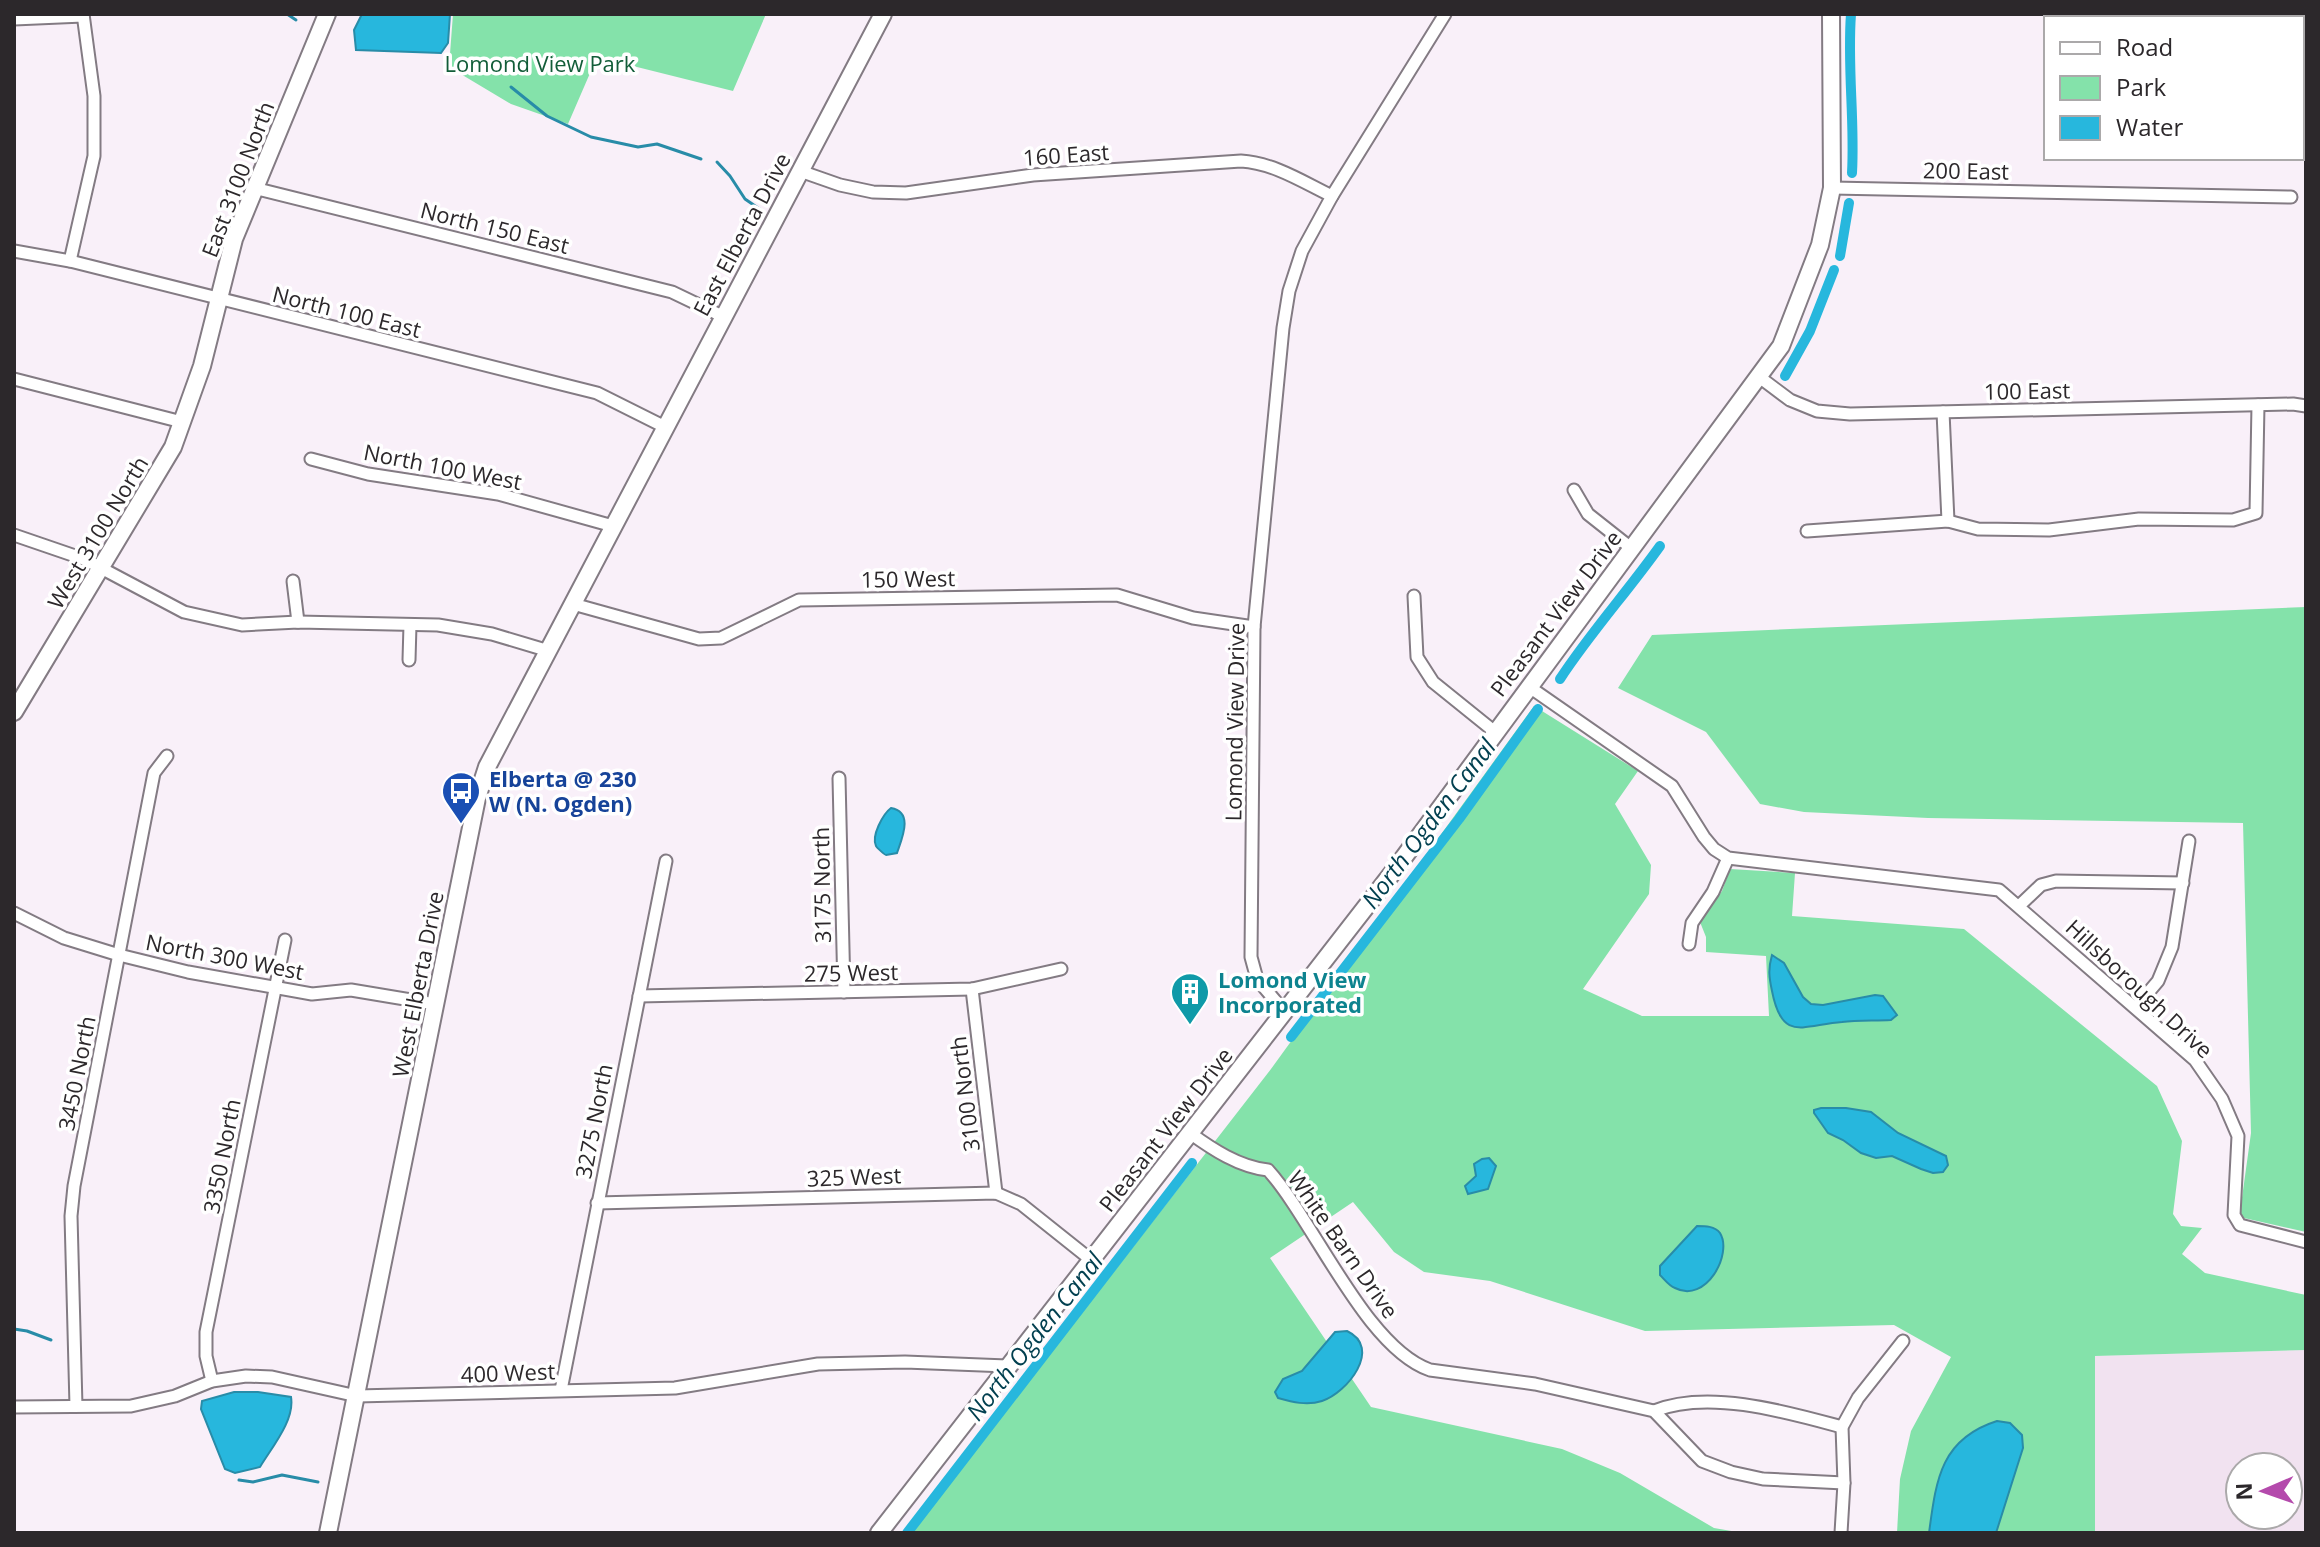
<svg xmlns="http://www.w3.org/2000/svg" width="2320" height="1547" font-family="'Open Sans',sans-serif">
	<style>
		.built { fill: #f1e2f0; fill-rule: evenodd }
		.green { fill: #84e2aa }
		.water { fill: #27b7dd; stroke: #288ca8; stroke-width: 2 }
		.lines { fill: none; stroke-linecap: round; stroke-linejoin: round }
		.stream { stroke: #288ca8; stroke-width: 3 }
		.canal { stroke: #27b7dd; stroke-width: 10 }
		.street-casing { stroke: #837b83; stroke-width: 15 }
		.secondary-casing { stroke: #837b83; stroke-width: 20 }
		.street { stroke: #fff; stroke-width: 11 }
		.secondary { stroke: #fff; stroke-width: 16 }
		.labels { text-anchor: middle; dominant-baseline: central; stroke-width: 7; stroke-linejoin: round; paint-order: stroke }
		.park-label { font-size: 22px; fill: #125d39; stroke: #fff }
		.street-label { font-size: 22px; fill: #2c282b; stroke: #fff }
		.transit-label { font-size: 22px; font-weight: bold; fill: #164399; stroke: #fff; text-anchor: start }
		.culture-label { font-size: 22px; font-weight: bold; fill: #0d838f; stroke: #fff; text-anchor: start }
		.water-label { font-size: 24px; font-style: italic; fill: #024050; stroke: #fff }
	</style>
	<rect width="100%" height="100%" fill="#f9f0f9"/>
	<!-- built -->
	<path class="built" d="M2306,1350V1533H2095V1356ZM2240,1467H2288V1515H2240Z"/>
	<!-- green -->
	<g class="green">
		<path d="M453,14H766L733,91L597,57L568,124L511,104L449,67Z"/>
		<path d="M2306,607V1232L2244,1218L2240,1212L2251,1133L2243,823L1928,818L1804,812L1760,804L1706,732L1618,688L1652,635Z"/>
		<path d="M1534,706L1638,771L1615,804L1651,865L1649,894L1583,989L1642,1016H1769L1766,956L1706,952V937L1700,922L1722,891L1730,869L1795,873L1792,916L1964,929L2157,1086L2182,1141L2173,1214L2181,1226L2202,1228L2182,1254L2205,1273L2306,1295V1350L2095,1356V1533H1897L1900,1479L1911,1431L1951,1357L1894,1325L1645,1331L1490,1281L1424,1272L1394,1252L1353,1202L1270,1258L1371,1407L1562,1449L1620,1473L1714,1528L1743,1533H911L1271,1069Z"/>
	</g>
	<!-- water -->
	<g class="water">
		<path d="M362,14H450L448,43L441,53L356,50L354,30Z"/>
		<path d="M891,808C914,812 902,838 897,853L886,855C885,855 876,847 876,846C871,836 883,814 891,808Z"/>
		<path d="M1772,955L1784,963L1803,997L1811,1004L1823,1005L1875,995L1883,996L1897,1015L1891,1020C1875,1021 1858,1020 1842,1022C1803,1025 1782,1043 1772,991C1769,977 1768,969 1772,955Z"/>
		<path d="M1821,1108H1846L1871,1112L1898,1133L1946,1156L1948,1165L1943,1172L1933,1173L1921,1169L1892,1156L1876,1158L1861,1153L1843,1140L1828,1133L1814,1113V1110Z"/>
		<path d="M1489,1158L1496,1166L1488,1189L1468,1194L1465,1186L1476,1176L1474,1164L1482,1159Z"/>
		<path d="M1697,1226C1705,1226 1715,1226 1720,1233C1733,1254 1706,1304 1675,1288C1669,1286 1665,1280 1660,1275V1266Z"/>
		<path d="M1347,1331C1383,1348 1347,1393 1322,1401C1307,1406 1292,1402 1278,1398L1275,1392L1283,1379L1302,1371L1335,1332Z"/>
		<path d="M234,1392H258L291,1397C295,1420 272,1447 260,1467L235,1473L225,1469L201,1409L202,1401Z"/>
		<path d="M1997,1421L2010,1423L2022,1435L2023,1448L1996,1533H1929C1936,1481 1940,1439 1997,1421Z"/>
	</g>
	<g class="lines">
		<!-- stream -->
		<g class="stream">
			<path d="M287,14L296,20"/>
			<path d="M511,87L547,116L591,137L638,147L657,144L701,159"/>
			<path d="M717,162L730,176L745,199L761,210"/>
			<path d="M14,1329L27,1331L51,1340"/>
			<path d="M239,1480L253,1482L282,1475L318,1482"/>
		</g>
		<!-- canal -->
		<g class="canal">
			<path d="M1851,14C1847,67 1855,120 1852,173"/>
			<path d="M1840,256L1849,203"/>
			<path d="M1785,376L1810,331L1834,270"/>
			<path d="M1560,679C1590,633 1628,591 1660,546"/>
			<path d="M1291,1037L1459,819L1538,709"/>
			<path d="M907,1533L1192,1163"/>
		</g>
		<defs>
			<g id="street">
				<path d="M14,19L83,16"/>
				<path d="M800,171L840,185L873,192L906,193L1033,175L1241,161C1274,163 1303,182 1332,196"/>
				<path d="M254,188L672,292L722,316"/>
				<path d="M1832,188L2291,197"/>
				<path d="M14,251L70,261L597,393L665,427"/>
				<path d="M70,261L94,156V96L83,14"/>
				<path d="M1758,376L1790,400L1817,411L1850,414L2293,404L2306,406"/>
				<path d="M14,379L182,422"/>
				<path d="M1943,412L1948,521"/>
				<path d="M311,459L368,474L498,494L613,526"/>
				<path d="M1574,490L1588,514L1631,548"/>
				<path d="M1807,531L1948,521L1978,529L2049,530L2139,519L2233,520L2256,513L2258,405"/>
				<path d="M14,535L84,559L184,612L242,625L298,622L438,625L492,634L549,651"/>
				<path d="M293,581L298,622"/>
				<path d="M1414,596L1417,657L1433,682L1495,732"/>
				<path d="M573,604L699,639L721,638L799,600L1117,595L1193,618L1254,627"/>
				<path d="M409,660L410,625"/>
				<path d="M1528,686L1672,786L1704,837L1714,849L1728,858L1999,890L2195,1060L2222,1099L2238,1136L2234,1215L2240,1225L2306,1242"/>
				<path d="M839,778L844,992"/>
				<path d="M2020,905L2041,885L2056,881L2183,883"/>
				<path d="M14,913L64,938L119,955L188,972L312,994L351,990L435,1004"/>
				<path d="M1689,944L1692,923L1713,892L1728,858"/>
				<path d="M972,989L996,1193"/>
				<path d="M639,996L972,989L1061,969"/>
				<path d="M2136,1007L2158,981L2172,947L2189,841"/>
				<path d="M1284,1011L1257,979L1251,957L1254,627L1283,328L1289,291L1302,251L1332,196L1445,14"/>
				<path d="M1190,1133C1212,1149 1239,1167 1268,1170C1314,1221 1366,1348 1430,1370L1535,1384L1654,1411L1702,1461L1731,1472L1763,1479L1844,1483"/>
				<path d="M597,1203L996,1193L1021,1204L1090,1259"/>
				<path d="M212,1381L206,1356V1332L285,940"/>
				<path d="M561,1390L666,861"/>
				<path d="M76,1406L71,1216L74,1186L154,773L167,756"/>
				<path d="M14,1407L131,1406L175,1396L212,1381L246,1376L272,1377L357,1396L675,1388L818,1364L905,1362L1007,1366"/>
				<path d="M1654,1411C1708,1389 1787,1412 1842,1427"/>
				<path d="M1841,1533L1844,1483L1842,1427L1858,1398L1903,1341"/>
			</g>
			<g id="secondary">
				<path d="M14,712L173,447L202,366L234,239L327,14"/>
				<path d="M328,1533L477,798L487,767L883,14"/>
				<path d="M879,1533L1393,872L1781,346L1820,245L1832,188L1831,14"/>
			</g>
		</defs>
		<!-- street casing -->
		<use href="#street" class="street-casing"/>
		<!-- secondary casing -->
		<use href="#secondary" class="secondary-casing"/>
		<!-- street -->
		<use href="#street" class="street"/>
		<!-- secondary -->
		<use href="#secondary" class="secondary"/>
	</g>
	<!-- icons -->
	<defs>
		<symbol id="bus-pin" viewBox="-11 -11 22 30"><path d="M0 17L-7.5 6A9.5 9.5 0 1 1 7.5 6Z" fill="#1a4fb4" stroke="#fff"/><path d="M-5-6H5V4H4V6H2V4H-2V6H-4V4H-5ZM-3.5-4V0h7V-4ZM-3.5 1.2v1.5H-2V1.2ZM2 1.2v1.5H3.5V1.2Z" fill="#fff"/></symbol>
		<symbol id="building-pin" viewBox="-11 -11 22 30"><path d="M0 17L-7.5 6A9.5 9.5 0 1 1 7.5 6Z" fill="#0f9aa8" stroke="#fff"/><path d="M-4-6H4V6H1V3H-1V6H-4ZM-2.5-4.3h1.7v1.8h-1.7ZM.8-4.3h1.7v1.8H.8ZM-2.5-1h1.7V.8h-1.7ZM.8-1h1.7V.8H.8Z" fill="#fff"/></symbol>
	</defs>
	<g fill-rule="evenodd">
		<use href="#bus-pin" x="439" y="769" width="44" height="60"/>
		<use href="#building-pin" x="1168" y="970" width="44" height="60"/>
	</g>
	<g class="labels">
		<!-- park labels -->
		<g class="park-label">
			<text x="540" y="63">Lomond View Park</text>
		</g>
		<!-- street labels -->
		<g class="street-label">
			<text transform="translate(1066 154) rotate(-4)">160 East</text>
			<text transform="translate(1966 170) rotate(1)">200 East</text>
			<text transform="translate(237 179) rotate(-69)">East 3100 North</text>
			<text transform="translate(495 227) rotate(14)">North 150 East</text>
			<text transform="translate(741 234) rotate(-62)">East Elberta Drive</text>
			<text transform="translate(347 311) rotate(14)">North 100 East</text>
			<text transform="translate(2027 390) rotate(-1)">100 East</text>
			<text transform="translate(443 466) rotate(11)">North 100 West</text>
			<text transform="translate(97 532) rotate(-59)">West 3100 North</text>
			<text transform="translate(908 578) rotate(-1)">150 West</text>
			<text transform="translate(1555 613) rotate(-53)">Pleasant View Drive</text>
			<text transform="translate(1234 722) rotate(-89)">Lomond View Drive</text>
			<text transform="translate(821 885) rotate(-91)">3175 North</text>
			<text transform="translate(225 956) rotate(11)">North 300 West</text>
			<text transform="translate(851 972) rotate(-1)">275 West</text>
			<text transform="translate(417 984) rotate(-79)">West Elberta Drive</text>
			<text transform="translate(2140 988) rotate(43)">Hillsborough Drive</text>
			<text transform="translate(76 1073) rotate(-79)">3450 North</text>
			<text transform="translate(964 1094) rotate(-97)">3100 North</text>
			<text transform="translate(593 1121) rotate(-79)">3275 North</text>
			<text transform="translate(1165 1129) rotate(-52)">Pleasant View Drive</text>
			<text transform="translate(221 1156) rotate(-79)">3350 North</text>
			<text transform="translate(854 1176) rotate(-2)">325 West</text>
			<text transform="translate(1344 1244) rotate(55)">White Barn Drive</text>
			<text transform="translate(508 1372) rotate(-2)">400 West</text>
		</g>
		<!-- transit labels -->
		<g class="transit-label">
			<text x="489" y="778">Elberta @ 230<tspan x="489" dy="25">W (N. Ogden)</tspan></text>
		</g>
		<!-- culture labels -->
		<g class="culture-label">
			<text x="1218" y="979">Lomond View<tspan x="1218" dy="25">Incorporated</tspan></text>
		</g>
		<!-- water labels -->
		<g class="water-label">
			<text transform="translate(1428 823) rotate(-53)">North Ogden Canal</text>
			<text transform="translate(1034 1336) rotate(-52)">North Ogden Canal</text>
		</g>
	</g>
	<!-- border -->
	<rect width="2320" height="1547" fill="none" stroke="#2c282b" stroke-width="32"/>
	<!-- legend -->
	<rect x="2044" y="16" width="260" height="144" fill="#ffffff" stroke="#aba9aa" stroke-width="2"/>
	<rect x="2060" y="42" width="40" height="12" fill="#ffffff" stroke="#aba9aa" stroke-width="2"/>
	<text x="2116" y="56" font-size="24" fill="#2c282b">Road</text>
	<rect x="2060" y="76" width="40" height="24" fill="#84e2aa" stroke="#aba9aa" stroke-width="2"/>
	<text x="2116" y="96" font-size="24" fill="#2c282b">Park</text>
	<rect x="2060" y="116" width="40" height="24" fill="#27b7dd" stroke="#aba9aa" stroke-width="2"/>
	<text x="2116" y="136" font-size="24" fill="#2c282b">Water</text>
	<!-- north arrow -->
	<g transform="translate(2264 1491) rotate(268)"><circle r="38" fill="#ffffff" stroke="#aba9aa" stroke-width="2"/>
	<path d="M0-6L14 30L0 20L-14 30Z" fill="#b44aac"/>
	<text y="-12" font-size="22" font-weight="bold" text-anchor="middle" fill="#2c282b">N</text>
	</g>
</svg>
